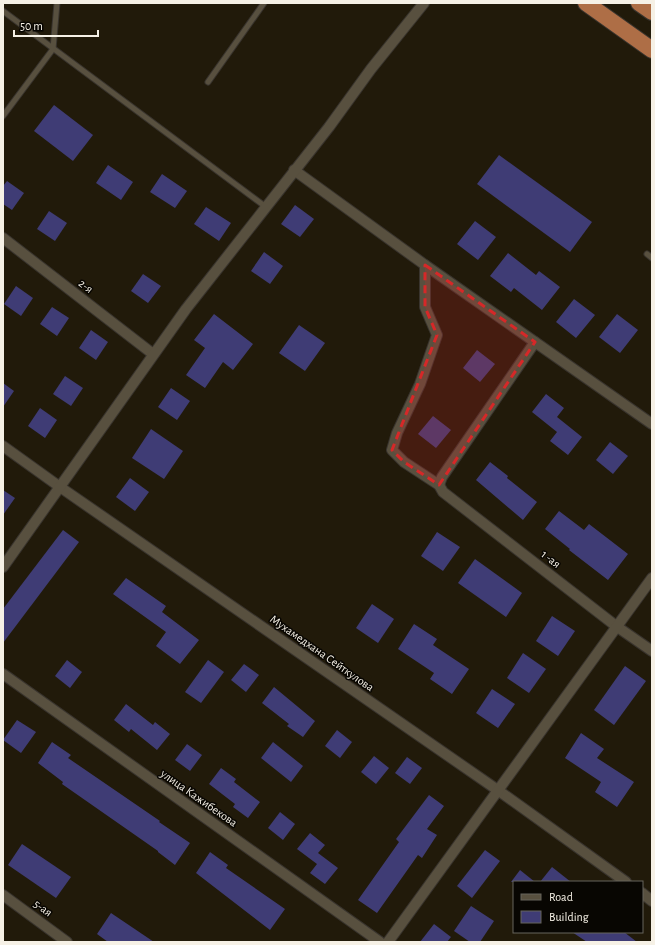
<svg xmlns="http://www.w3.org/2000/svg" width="655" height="945" font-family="'Alegreya Sans',sans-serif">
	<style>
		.building { fill: #3f3c75 }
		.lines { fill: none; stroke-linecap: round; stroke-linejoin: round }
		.service-casing { stroke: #39342e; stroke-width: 7 }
		.minor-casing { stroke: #39342e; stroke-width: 12 }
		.trunk-casing { stroke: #39342e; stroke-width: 18 }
		.service { stroke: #58503f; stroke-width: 5 }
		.minor { stroke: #58503f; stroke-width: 10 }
		.trunk { stroke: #ae6e46; stroke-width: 16 }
		.marked { fill: #d62828; fill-opacity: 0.2; stroke: #d62828; stroke-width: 3; stroke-dasharray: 8 5; stroke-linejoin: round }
		.labels { text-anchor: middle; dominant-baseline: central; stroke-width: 3; stroke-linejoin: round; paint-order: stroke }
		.street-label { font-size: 12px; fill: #f6f1e6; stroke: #080602 }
	</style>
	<rect width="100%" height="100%" fill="#211a0a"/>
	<!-- building -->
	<g class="building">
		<path d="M54,105L93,135L73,161L34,131Z"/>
		<path d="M499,155L592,222L570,252L477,184Z"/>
		<path d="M108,165L133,182L121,200L96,183Z"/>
		<path d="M162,174L187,191L175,208L150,192Z"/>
		<path d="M7,181L24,193L12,210L3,204V186Z"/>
		<path d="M295,205L314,219L300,237L281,224Z"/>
		<path d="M206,207L231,223L219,241L194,224Z"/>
		<path d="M49,211L67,223L55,241L37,229Z"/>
		<path d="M475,221L496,237L478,260L457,244Z"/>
		<path d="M264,252L283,266L270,284L251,271Z"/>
		<path d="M508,253L536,275L539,271L560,287L542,310L514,288L511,292L490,276Z"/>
		<path d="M143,274L161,286L148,303L131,291Z"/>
		<path d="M16,286L33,298L21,316L4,304Z"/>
		<path d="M574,299L595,315L576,338L556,322Z"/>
		<path d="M52,307L69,318L57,336L40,324Z"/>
		<path d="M214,314L253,344L233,370L223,362L205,388L186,375L205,348L194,340Z"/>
		<path d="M617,314L638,330L620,353L599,337Z"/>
		<path d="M299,325L325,343L305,371L279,353Z"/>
		<path d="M91,330L108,342L96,360L79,348Z"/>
		<path d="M477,350L495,364L480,382L463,368Z"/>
		<path d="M65,376L83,388L71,406L53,394Z"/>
		<path d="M3,383L14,391L3,407Z"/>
		<path d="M171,388L190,401L177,420L158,407Z"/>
		<path d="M546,394L564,408L557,417L582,437L568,455L550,441L557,432L532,412Z"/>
		<path d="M40,408L57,420L45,438L28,426Z"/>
		<path d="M433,416L451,430L436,448L418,434Z"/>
		<path d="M151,429L183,451L164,479L132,458Z"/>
		<path d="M610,442L628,456L613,474L596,460Z"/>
		<path d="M490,462L508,476L507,478L537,502L523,520L476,480Z"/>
		<path d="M130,478L149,492L135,511L116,497Z"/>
		<path d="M3,490L15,498L3,515Z"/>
		<path d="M559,511L584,530L589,524L628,554L608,580L569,550L570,549L545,529Z"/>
		<path d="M63,530L79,542L3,643V609Z"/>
		<path d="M437,532L460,547L443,571L421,556Z"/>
		<path d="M475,559L522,593L506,617L458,583Z"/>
		<path d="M126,578L166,606L162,612L199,640L180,664L156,646L166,632L113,594Z"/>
		<path d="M372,604L394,619L378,643L356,628Z"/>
		<path d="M552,616L575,631L558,656L536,641Z"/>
		<path d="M414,624L437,639L433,645L469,669L452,694L430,679L434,673L398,649Z"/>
		<path d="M523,653L546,669L529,693L507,678Z"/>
		<path d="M67,660L82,672L70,688L55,676Z"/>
		<path d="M208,660L224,672L201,703L185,692Z"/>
		<path d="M244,664L259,675L246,692L231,680Z"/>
		<path d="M625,666L646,681L614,725L594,710Z"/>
		<path d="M274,687L315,721L303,737L287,726L289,724L262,703Z"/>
		<path d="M492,689L515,704L498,728L476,713Z"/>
		<path d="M126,704L153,725L155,722L170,734L157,750L131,729L129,732L114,720Z"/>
		<path d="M17,720L36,732L21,753L3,740Z"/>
		<path d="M337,730L352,742L340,758L325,746Z"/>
		<path d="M581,733L604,749L597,758L634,782L617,807L595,792L601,782L565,758Z"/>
		<path d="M52,742L71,755L68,758L160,821L159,822L190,843L175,865L158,852V851L62,784L63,782L38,763Z"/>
		<path d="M273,742L303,766L291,782L261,758Z"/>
		<path d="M187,744L202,755L190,771L175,760Z"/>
		<path d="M374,756L389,768L376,784L361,772Z"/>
		<path d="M407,757L422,768L410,784L395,773Z"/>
		<path d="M221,768L236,779L234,782L260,802L248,818L233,807L235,804L209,784Z"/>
		<path d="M429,795L444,806L427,829L437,835L422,858L418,855L377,913L358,900L399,842L396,839Z"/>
		<path d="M280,812L295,824L283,840L268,828Z"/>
		<path d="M310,833L325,845L318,853L338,868L325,884L310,873L317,864L297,849Z"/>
		<path d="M22,844L71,877L56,898L8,865Z"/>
		<path d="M485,850L500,861L472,898L457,886Z"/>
		<path d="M210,852L228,865L226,868L285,909L270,930L196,873Z"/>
		<path d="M552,867L571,882H540Z"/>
		<path d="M520,870L535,882H511Z"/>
		<path d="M471,906L494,921L480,942H470L454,931Z"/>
		<path d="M111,913L154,942H108L97,934Z"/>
		<path d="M434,924L451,937L447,942H420Z"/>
		<path d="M572,932H624L637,942H587Z"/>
	</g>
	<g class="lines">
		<defs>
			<g id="service">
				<path d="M3,11L266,207"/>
				<path d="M208,82L264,3"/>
				<path d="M3,116L53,49L57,3"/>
				<path d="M647,254L652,258"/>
			</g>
			<g id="minor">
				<path d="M294,170L425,265V307L437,335L420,384L397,433L392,450L404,462L439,485L443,492L616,626L652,651"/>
				<path d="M3,238L153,354"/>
				<path d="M425,265L652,424"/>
				<path d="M3,446L60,487L499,791L626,882"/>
				<path d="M439,485L442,477L535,342"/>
				<path d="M3,567L186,309L329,127L371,69L424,3"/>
				<path d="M3,674L380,942"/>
				<path d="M642,893L652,901"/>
				<path d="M3,895L67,942"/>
				<path d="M388,942L652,578"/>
			</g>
			<g id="trunk">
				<path d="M586,3L652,50"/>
				<path d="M639,3L652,12"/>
			</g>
		</defs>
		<!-- service casing -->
		<use href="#service" class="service-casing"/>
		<!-- minor casing -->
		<use href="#minor" class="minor-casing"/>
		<!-- trunk casing -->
		<use href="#trunk" class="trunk-casing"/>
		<!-- service -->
		<use href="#service" class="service"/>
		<!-- minor -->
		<use href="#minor" class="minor"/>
		<!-- trunk -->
		<use href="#trunk" class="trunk"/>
	</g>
	<!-- marked area -->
	<path class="marked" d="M425,265L535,342L439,485L404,462L392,450L437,335L425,307Z"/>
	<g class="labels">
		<!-- street labels -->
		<g class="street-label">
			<text transform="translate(86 286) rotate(38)">2-я</text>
			<text transform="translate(551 559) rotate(38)">1 -ая</text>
			<text transform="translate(322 653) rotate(35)">Мухамедхана Сейткулова</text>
			<text transform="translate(199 798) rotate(35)">улица Кажибекова</text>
			<text transform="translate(43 908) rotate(36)">5-ая</text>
		</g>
	</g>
	<!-- border -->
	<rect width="655" height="945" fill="none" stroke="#f6f1e6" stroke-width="8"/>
	<!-- legend -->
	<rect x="513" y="881" width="130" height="52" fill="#080602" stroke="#67645d"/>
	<rect x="521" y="894" width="20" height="6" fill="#58503f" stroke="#67645d"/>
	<text x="549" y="901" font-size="12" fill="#f6f1e6">Road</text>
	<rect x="521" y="911" width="20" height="12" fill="#3f3c75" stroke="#67645d"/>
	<text x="549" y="921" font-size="12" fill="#f6f1e6">Building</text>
	<!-- scale -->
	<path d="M14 30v6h84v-6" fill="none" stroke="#f6f1e6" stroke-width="2"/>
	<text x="20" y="30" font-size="12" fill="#f6f1e6" stroke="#080602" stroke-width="3" paint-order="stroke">50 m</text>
</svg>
